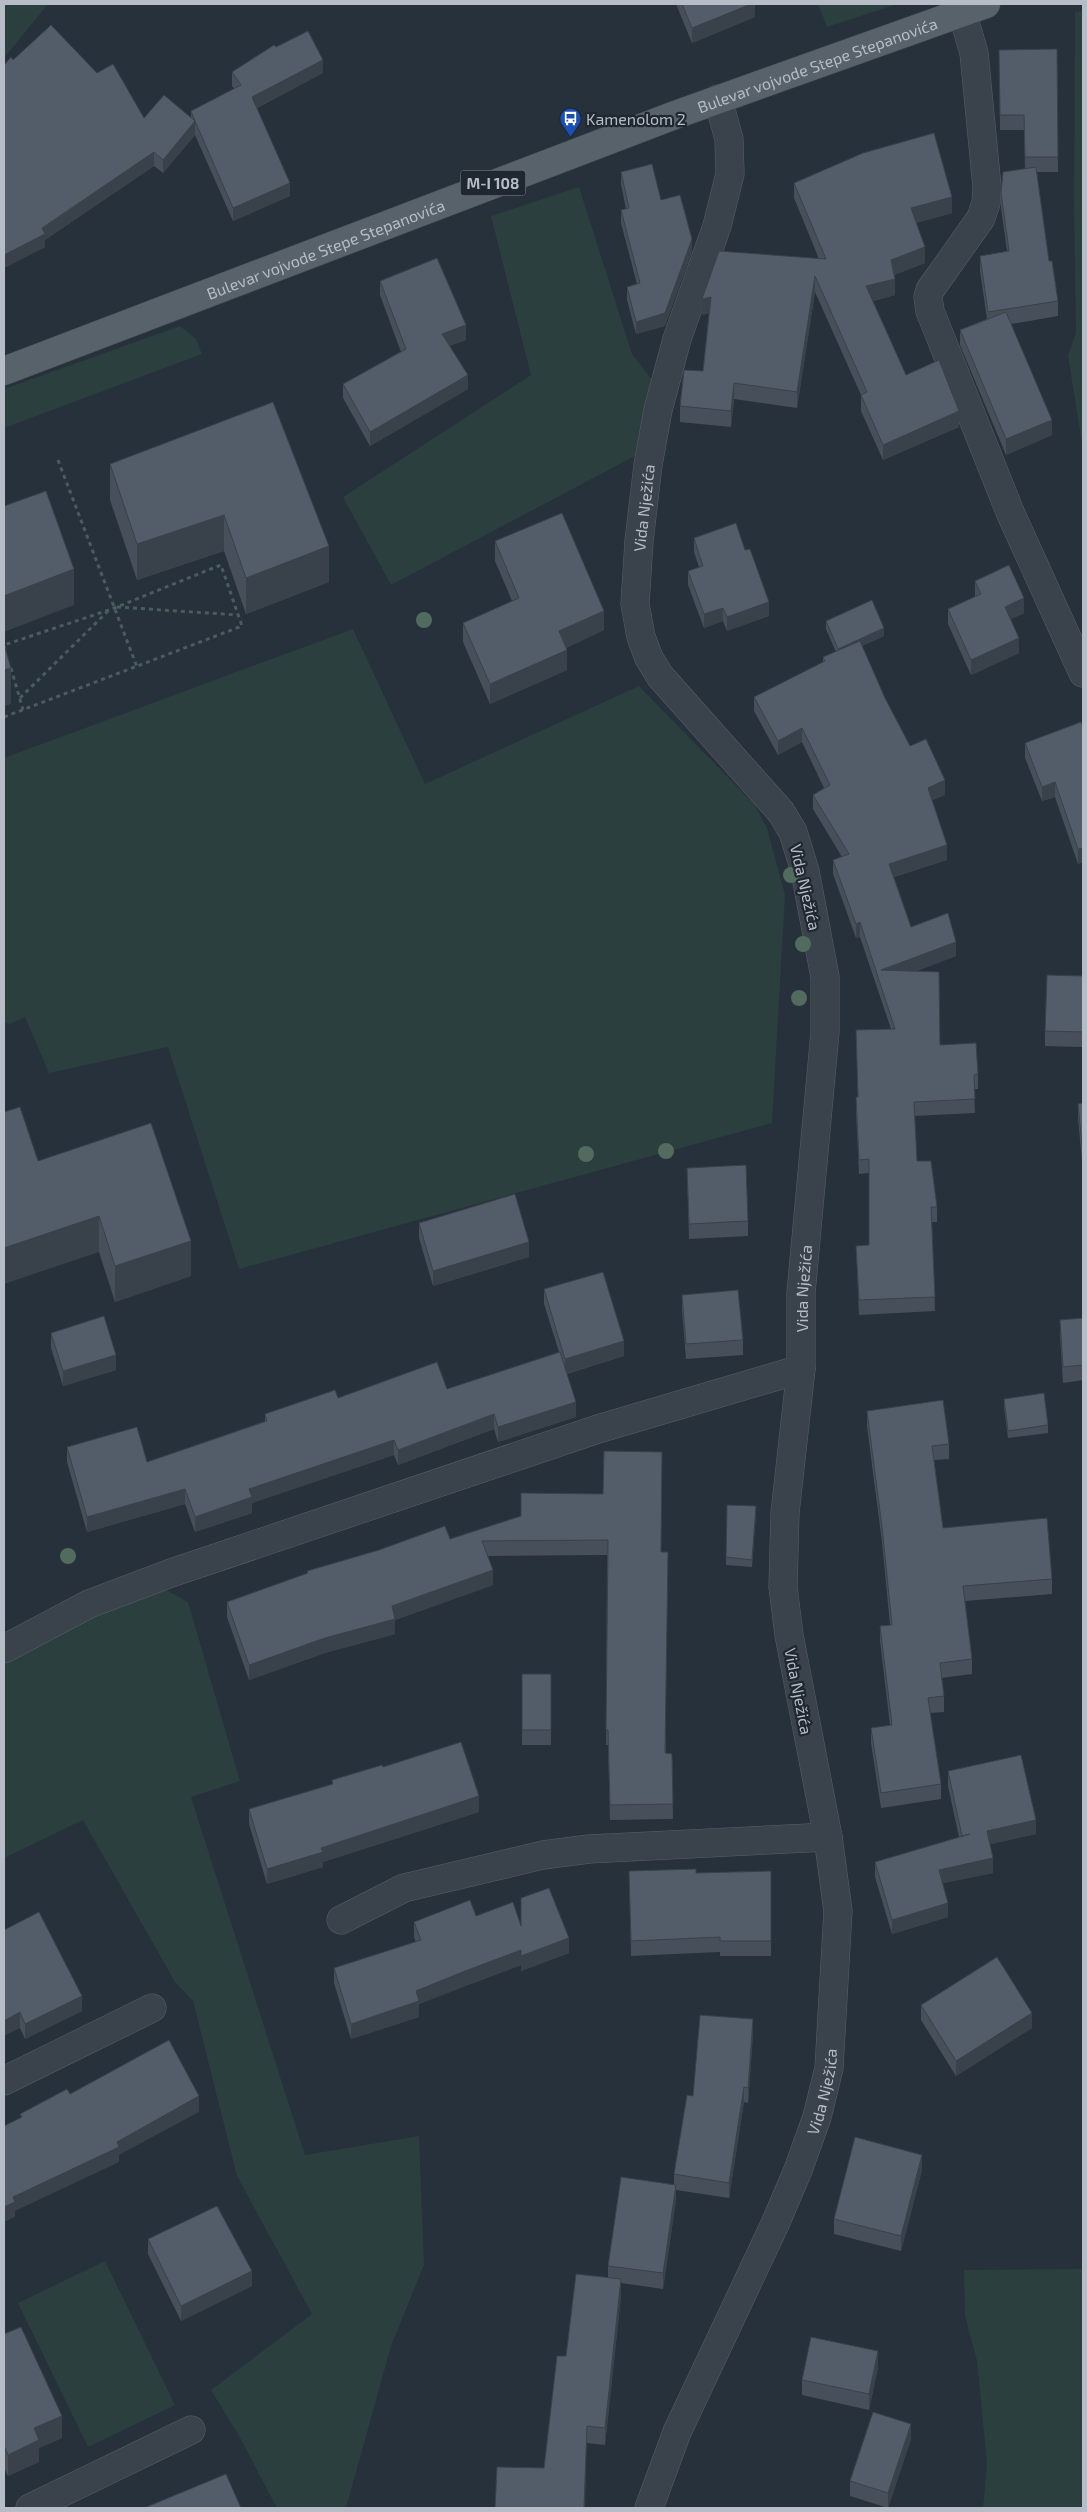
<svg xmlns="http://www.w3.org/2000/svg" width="1087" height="2512" font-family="'Exo 2',sans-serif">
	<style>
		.green { fill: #2b3f3e }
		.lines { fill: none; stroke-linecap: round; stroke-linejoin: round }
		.street-casing { stroke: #586069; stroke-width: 29 }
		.primary-casing { stroke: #464e57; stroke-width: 29 }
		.path { stroke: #4a5c5d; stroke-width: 3; stroke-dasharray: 4 4; stroke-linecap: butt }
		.street { stroke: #3a424b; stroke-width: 28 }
		.primary { stroke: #58626b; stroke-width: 28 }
		.tree { fill: #526b5f }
		.wall { fill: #47505a }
		.shaded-wall { fill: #39414a }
		.building { fill: #525d69; stroke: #39414a }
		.labels { text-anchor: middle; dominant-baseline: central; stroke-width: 4.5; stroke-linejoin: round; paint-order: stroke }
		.shield { fill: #1f2730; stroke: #89909a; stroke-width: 1 }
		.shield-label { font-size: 15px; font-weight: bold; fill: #b6bdc7 }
		.street-label { font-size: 16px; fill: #b6bdc7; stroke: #1f2730 }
		.poi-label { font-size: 16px; fill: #b6bdc7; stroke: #1f2730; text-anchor: start }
	</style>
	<rect width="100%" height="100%" fill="#26313b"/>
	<!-- green -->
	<g class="green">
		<path d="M4,4H48L4,58Z"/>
		<path d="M818,4H898L827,27Z"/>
		<path d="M1083,11V449L1068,356L1076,333L1074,206L1075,12Z"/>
		<path d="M579,187L632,354L653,381L635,456L391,585L343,497L531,375L491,216Z"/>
		<path d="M180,326L196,339L202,354L4,428V389Z"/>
		<path d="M353,629L425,784L639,686L755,805L767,828L785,895L772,1123L239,1269L168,1047L49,1073L25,1017L10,1024L4,1022V758Z"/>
		<path d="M166,1590L188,1602L240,1781L191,1797L305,2155L419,2136L424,2265L391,2346L346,2508H277L239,2436L211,2390L312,2314L237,2176L193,2001L175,1982L83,1820L4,1858V1656L150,1591Z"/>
		<path d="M105,2261L175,2405L88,2447L18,2303Z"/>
		<path d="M1083,2269V2508H983L987,2463L977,2361L965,2316L964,2270Z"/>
	</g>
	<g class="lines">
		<defs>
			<g id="street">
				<path d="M962,12L974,53L987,187L986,203L981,218L930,290L928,297L930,311L1010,512L1083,673"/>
				<path d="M4,1649L89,1604L171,1573L598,1429L801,1369"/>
				<path d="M341,1920L404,1888L543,1855L589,1849L828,1837"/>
				<path d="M4,2081L152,2008"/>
				<path d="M30,2508L191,2430"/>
				<path id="s1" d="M649,2508L677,2432L775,2224L798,2170L817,2117L829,2068L838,1911L828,1837L789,1635L783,1587L785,1513L801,1369V1293L825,1032V977L805,871L793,832L781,812L660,676L649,658L641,637L635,604L639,541L648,465L658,410L677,339L717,226L730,174L729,139L718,99"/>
			</g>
			<g id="primary">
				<path id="s2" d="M4,371L675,115L986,4"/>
			</g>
		</defs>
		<!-- street casing -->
		<use href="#street" class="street-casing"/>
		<!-- primary casing -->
		<use href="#primary" class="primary-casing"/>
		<!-- path -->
		<g class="path">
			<path d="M58,460L137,667"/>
			<path d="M117,607L238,615"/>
			<path d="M11,668L23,710"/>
			<path d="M20,698L108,611"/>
			<path d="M4,717L242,626L221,565L109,610L4,645L5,650"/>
		</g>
		<!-- street -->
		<use href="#street" class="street"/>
		<!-- primary -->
		<use href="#primary" class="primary"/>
	</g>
	<!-- trees -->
	<g class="tree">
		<circle cx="424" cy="620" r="8"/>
		<circle cx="791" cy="875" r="8"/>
		<circle cx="803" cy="944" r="8"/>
		<circle cx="799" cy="998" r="8"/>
		<circle cx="666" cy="1151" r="8"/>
		<circle cx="586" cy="1154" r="8"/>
		<circle cx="68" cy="1556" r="8"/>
	</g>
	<!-- wall -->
	<g class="wall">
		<path d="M676,4H755V17L692,43Z"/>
		<path d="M276,47L323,73L257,108L290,196L233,221L195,135L163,173L154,166L45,240V247L4,268V65L13,60L97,73L144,118L191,117V111L234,89L232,86V72Z"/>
		<path d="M1057,49L1058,172H1036L1049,261L1058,301V316L1011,324L1052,435L1006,455L960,345V330L987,319L980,271V256L1007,251L1001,208V193L1025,169L1024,130H1000L999,50Z"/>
		<path d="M621,172L661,200L692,251L665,326L636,334L627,300V287L637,284L621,223V210L626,209L621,184Z"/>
		<path d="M794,183L952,213L916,223L925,263L894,275L895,295L873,301L906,375L959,427L883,460L861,411V395L815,292L797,408L734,399L731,427L680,422V406L703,371L709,313L702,315L819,259L794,198Z"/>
		<path d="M380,281L466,340L449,346L468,389L370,446L343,398V384L401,352L380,295Z"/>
		<path d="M110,464L329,546V582L246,614L224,551L137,580L110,500Z"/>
		<path d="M694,538L769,616L727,631L723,621L704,628L688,585V571L699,567L694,552Z"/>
		<path d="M495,541L604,630L566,648L567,670L490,704L463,642V623L512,601L495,561Z"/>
		<path d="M975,581L1024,613L1011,619L1019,653L971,675L948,624V609L975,597Z"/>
		<path d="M826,621L884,636L862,646L885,698L910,746L945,795L932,800L947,860L894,877L911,927L956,956L917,971L940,1045L978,1074V1089H974L975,1113L914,1116L917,1161L937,1207V1222H932L935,1311L859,1315L856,1246L869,1245V1173L859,1174L856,1112V1097H858L856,1030L891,1029L860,937L856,938L833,874V860L842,857L813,809V795L824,788L802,742L778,755L754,711V697L823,662V657L836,652L826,629Z"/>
		<path d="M1083,727V862L1078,864L1055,797L1042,801L1025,758V743Z"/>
		<path d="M1083,976V1047L1045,1046V1031Z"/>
		<path d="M1083,1103V1171L1078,1119V1104Z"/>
		<path d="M38,1161L191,1276L115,1302L99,1252Z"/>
		<path d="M687,1168L748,1221V1236L689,1239Z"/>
		<path d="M419,1223L529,1257L433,1286L419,1238Z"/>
		<path d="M544,1289L624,1356L567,1374L576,1417L498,1442L494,1429L398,1465L394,1455L252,1503V1513L195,1532L185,1504L87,1532L67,1462V1447L147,1462L265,1421V1414L338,1398L447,1389L559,1352L544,1304Z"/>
		<path d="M682,1295L743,1340V1355L686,1359L682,1310Z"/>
		<path d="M1083,1318V1380L1063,1383L1060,1335V1320Z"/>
		<path d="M51,1333L116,1370L63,1386L51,1348Z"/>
		<path d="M1004,1399L1048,1425V1433L1008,1438L1004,1407Z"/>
		<path d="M867,1411L949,1444V1459L934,1460L943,1528L1052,1579V1594L965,1601L972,1659V1674L941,1678L944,1696V1712L930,1713L941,1784V1799L881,1808L871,1743V1728L890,1725L880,1641V1626L890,1625L882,1542L867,1426Z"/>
		<path d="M756,1514L752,1567L726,1565V1557Z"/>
		<path d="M521,1516L661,1552L666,1753L672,1754L673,1819L610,1820L608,1745H606L607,1555L488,1556L493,1585L395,1620V1634L325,1653L249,1680L227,1617V1602L307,1574V1571L450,1539Z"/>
		<rect x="522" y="1674" width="29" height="71"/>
		<path d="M383,1767L479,1812L323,1862V1867L267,1884L249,1824V1809L332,1784V1780Z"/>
		<path d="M948,1771L1036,1834L990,1844L993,1873L943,1883L948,1917L892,1934L875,1877V1862L959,1837L948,1786Z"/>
		<path d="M629,1871L696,1873L771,1871V1956H720V1952L631,1956Z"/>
		<path d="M476,1916L521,1926L569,1953L521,1971V1965L460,1988L419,2004V2017L351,2039L334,1983V1968L416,1942L414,1937V1922Z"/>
		<path d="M4,1930L82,2011L25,2039L20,2028Z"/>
		<path d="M921,2005L1032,2028L956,2076L921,2020Z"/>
		<path d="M753,2034L748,2103L744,2102L729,2198L676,2190V2200L663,2289L621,2283V2296L605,2445L587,2443L544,2468L566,2356L608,2278V2266L674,2185V2174L693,2096Z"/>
		<path d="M922,2170L901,2251L834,2234V2219Z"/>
		<path d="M148,2239L252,2286L181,2321L148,2254Z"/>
		<path d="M4,2334L62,2438L39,2448V2462L8,2476L4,2468Z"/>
		<path d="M878,2367L869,2410L802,2395V2380Z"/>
		<path d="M911,2439L888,2508L850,2496V2481Z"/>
	</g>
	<!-- shaded-wall -->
	<g class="shaded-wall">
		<path d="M751,4H755V17L692,43V28Z"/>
		<path d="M323,60V73L252,110V97Z"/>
		<path d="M195,121V135L163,173V160Z"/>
		<path d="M154,152V166L45,240V247L4,268V255Z"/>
		<path d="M290,183V196L233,221V208Z"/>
		<path d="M952,197V213L911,224V208Z"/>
		<path d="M692,239V251L665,326L636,334V322Z"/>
		<path d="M925,247V263L891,276V260Z"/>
		<path d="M815,276V292L797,408V392Z"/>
		<path d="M895,279V295L866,302V286Z"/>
		<path d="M711,297V313L702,315V299Z"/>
		<path d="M466,325V340L442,348V334Z"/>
		<path d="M468,375V389L370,446V432Z"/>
		<path d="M734,383V399L731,427V411Z"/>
		<path d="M959,411V427L883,460V445Z"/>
		<path d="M1052,420V435L1006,455V439Z"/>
		<path d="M224,515V551L137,580V544Z"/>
		<path d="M329,546V582L246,614V578Z"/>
		<path d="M74,569V605L4,632V596Z"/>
		<path d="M1024,598V613L1005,622V607Z"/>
		<path d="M769,602V616L727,631V617Z"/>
		<path d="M723,608V621L704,628V614Z"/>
		<path d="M604,611V630L559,651V631Z"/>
		<path d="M884,628V636L838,657V649Z"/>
		<path d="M1019,638V653L971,675V660Z"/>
		<path d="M567,650V670L490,704V684Z"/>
		<path d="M11,668V704L4,706V670Z"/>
		<path d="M802,728V742L778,755V741Z"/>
		<path d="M945,780V795L928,802V788Z"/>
		<path d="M1055,782V797L1042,801V787Z"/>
		<path d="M947,845V860L889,878V864Z"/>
		<path d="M1083,848V862L1078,864V849Z"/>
		<path d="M860,922V937L856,938V924Z"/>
		<path d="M956,942V956L881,984V970Z"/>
		<path d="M99,1216V1252L4,1284V1248Z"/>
		<path d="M191,1241V1276L115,1302V1266Z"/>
		<path d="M529,1242V1257L433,1286V1271Z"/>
		<path d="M624,1341V1356L565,1374V1359Z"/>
		<path d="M116,1355V1370L63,1386V1371Z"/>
		<path d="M576,1402V1417L498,1442V1427Z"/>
		<path d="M494,1414V1429L398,1465V1450Z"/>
		<path d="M394,1440V1455L252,1503V1513L195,1532V1517L249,1489Z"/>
		<path d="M185,1489V1504L87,1532V1517Z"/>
		<path d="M756,1506V1514L752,1567V1560Z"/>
		<path d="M493,1570V1585L395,1620V1634L325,1653L249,1680V1665L392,1606Z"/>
		<path d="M479,1796V1812L323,1862V1867L267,1884V1869L321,1848Z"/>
		<path d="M1036,1820V1834L987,1845V1831Z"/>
		<path d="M993,1858V1873L939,1884V1870Z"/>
		<path d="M948,1903V1917L892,1934V1920Z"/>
		<path d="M569,1938V1953L521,1971V1965L460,1988L419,2004V2017L351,2039V2024L416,1991L460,1973L521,1950Z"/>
		<path d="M82,1996V2011L25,2039V2024Z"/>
		<path d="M20,2012V2028L4,2036V2021Z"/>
		<path d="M1032,2013V2028L956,2076V2061Z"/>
		<path d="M753,2019V2034L748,2103V2088Z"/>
		<path d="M744,2087V2102L729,2198V2183Z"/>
		<path d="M199,2096V2112L119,2155V2162L15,2211V2217L4,2222V2207L13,2197Z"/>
		<path d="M922,2155V2170L901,2251V2236Z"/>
		<path d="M676,2185V2200L663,2289V2273Z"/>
		<path d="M252,2271V2286L181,2321V2306Z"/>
		<path d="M621,2279V2296L605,2445V2428Z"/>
		<path d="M878,2351V2367L869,2410V2394Z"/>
		<path d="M62,2416V2438L39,2448V2462L8,2476V2455L34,2428Z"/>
		<path d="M911,2424V2439L888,2508V2493Z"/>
		<path d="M587,2426L585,2508H584Z"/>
	</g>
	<!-- building -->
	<g class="building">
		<path d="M682,4H751L692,28Z"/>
		<path d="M51,25L97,73L113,64L144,118L164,95L195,121L191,111L241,85L232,72L274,45L276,47L308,31L323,60L252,97L290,183L233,208L195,121L163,160L154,152L42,228L45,234L4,255V65L11,57L13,60Z"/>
		<path d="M1057,49L1058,157H1025L1024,115H1000L999,50Z"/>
		<path d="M934,133L952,197L911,208L925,247L891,260L895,279L866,286L906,375L939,360L959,411L883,445L861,395L867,392L815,276L797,392L734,383L731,411L680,406L684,370L703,371L711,297L702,299L719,251L826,259L794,183L863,153Z"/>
		<path d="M652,164L661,200L680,195L692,239L665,313L636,322L627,287L640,283L621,210L629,208L621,172Z"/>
		<path d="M1036,167L1049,261H1052L1058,301L988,312L980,256L1009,251L1001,193L1003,172Z"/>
		<path d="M437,258L466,325L442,334L468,375L370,432L343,384L406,349L380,281Z"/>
		<path d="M1006,312L1052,420L1006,439L960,330Z"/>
		<path d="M273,402L329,546L246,578L224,515L137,544L110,464Z"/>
		<path d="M46,491L74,569L4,596V506Z"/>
		<path d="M562,513L604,611L559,631L567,650L490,684L463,623L519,598L495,541Z"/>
		<path d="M736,523L745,550L750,549L769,602L727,617L723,608L704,614L688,571L703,566L694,538Z"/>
		<path d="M1009,565L1024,598L1005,607L1019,638L971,660L948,609L981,594L975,581Z"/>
		<path d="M872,600L884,628L838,649L826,621Z"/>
		<path d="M860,641L885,698L910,746L926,739L945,780L928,788L947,845L889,864L911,927L948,913L956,942L881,970L939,972L940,1045L976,1043L978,1074L974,1075L975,1099L914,1102L917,1161H931L937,1207H931L935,1297L859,1300L856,1246L869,1245V1159L859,1160L856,1097H858L856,1030L895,1029L860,922L856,924L833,860L849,854L813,795L830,785L802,728L778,741L754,697L825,661L823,657Z"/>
		<path d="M4,644L11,668L4,670Z"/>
		<path d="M1081,722L1083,727V848L1078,849L1055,782L1042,787L1025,743Z"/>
		<path d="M1047,975L1083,976V1032L1045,1031Z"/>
		<path d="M1083,1103V1156L1078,1104Z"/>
		<path d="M20,1107L38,1161L151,1123L191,1241L115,1266L99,1216L4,1248V1112Z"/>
		<path d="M746,1165L748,1221L689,1224L687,1168Z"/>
		<path d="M515,1194L529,1242L433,1271L419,1223Z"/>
		<path d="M603,1272L624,1341L565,1359L544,1289Z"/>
		<path d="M738,1290L743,1340L686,1344L682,1295Z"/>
		<path d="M104,1316L116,1355L63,1371L51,1333Z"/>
		<path d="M1083,1318V1365L1063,1367L1060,1320Z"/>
		<path d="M560,1352L576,1402L498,1427L494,1414L398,1450L394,1440L249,1489L252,1497L195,1517L185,1489L87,1517L67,1447L137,1427L147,1462L267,1421L265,1414L335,1390L338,1398L437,1362L447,1389Z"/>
		<path d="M1044,1393L1048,1425L1008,1431L1004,1399Z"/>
		<path d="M943,1400L949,1444L932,1446L943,1528L1047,1518L1052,1579L963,1586L972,1659L940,1663L944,1696L928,1698L941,1784L881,1793L871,1728L892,1725L880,1626L892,1625L882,1527L867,1411Z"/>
		<path d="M604,1451L662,1452L661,1552H668L665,1753L672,1754L673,1804L610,1805L608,1730H606L608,1540L482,1541L493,1570L392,1606L395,1619L325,1638L249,1665L227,1602L308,1573L307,1571L379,1550L445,1526L450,1539L521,1516V1493L603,1494Z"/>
		<path d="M727,1505L756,1506L752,1560L726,1557Z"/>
		<rect x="522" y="1674" width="29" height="56"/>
		<path d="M461,1742L479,1796L321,1848L323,1852L267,1869L249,1809L333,1784L332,1780L382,1765L383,1767Z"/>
		<path d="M1021,1755L1036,1820L987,1831L993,1858L939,1870L948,1903L892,1920L875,1862L970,1834L962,1836L948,1771Z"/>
		<path d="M696,1869V1873L771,1871V1941H720V1937L631,1941L629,1871Z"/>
		<path d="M549,1888L569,1938L521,1956V1950L460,1973L416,1991L419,2001L351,2024L334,1968L421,1940L414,1922L470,1900L476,1916L513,1902L521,1926V1898Z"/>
		<path d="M39,1912L82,1996L25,2024L20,2012L4,2021V1930Z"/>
		<path d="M997,1957L1032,2013L956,2061L921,2005Z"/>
		<path d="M700,2015L753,2019L748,2088L744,2087L729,2183L674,2174L687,2095L693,2096Z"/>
		<path d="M169,2040L199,2096L117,2142L119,2147L13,2197L15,2202L4,2207V2126L22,2117L20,2114L67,2089L70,2094Z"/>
		<path d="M855,2137L922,2155L901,2236L834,2219Z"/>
		<path d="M621,2177L676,2185L663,2273L608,2266Z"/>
		<path d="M217,2206L252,2271L181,2306L148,2239Z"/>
		<path d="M576,2274L621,2279L605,2428L587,2426L584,2508H495L497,2467L544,2468L557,2356H566Z"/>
		<path d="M21,2327L62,2416L34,2428L39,2440L8,2455L4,2446V2334Z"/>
		<path d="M811,2337L878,2351L869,2394L802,2380Z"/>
		<path d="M873,2412L911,2424L888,2493L850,2481Z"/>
		<path d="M226,2474L241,2508H144Z"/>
	</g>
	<!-- icons -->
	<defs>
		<symbol id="bus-pin" viewBox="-11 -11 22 30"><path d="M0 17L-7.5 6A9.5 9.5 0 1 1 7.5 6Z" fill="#1a4fb4" stroke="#1f2730"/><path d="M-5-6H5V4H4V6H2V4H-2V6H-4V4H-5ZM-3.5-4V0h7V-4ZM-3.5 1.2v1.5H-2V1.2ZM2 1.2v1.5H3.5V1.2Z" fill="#fff"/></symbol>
	</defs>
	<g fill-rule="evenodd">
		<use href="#bus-pin" x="558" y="106" width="25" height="34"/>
	</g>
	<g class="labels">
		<!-- shield labels -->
		<rect class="shield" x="460.5" y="170.5" width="65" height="25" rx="4"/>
		<g class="shield-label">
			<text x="493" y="183">M-I 108</text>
		</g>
		<!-- street labels -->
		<g class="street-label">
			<text stroke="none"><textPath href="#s2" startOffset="869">Bulevar vojvode Stepe Stepanovića</textPath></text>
			<text stroke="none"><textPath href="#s2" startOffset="344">Bulevar vojvode Stepe Stepanovića</textPath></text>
			<text stroke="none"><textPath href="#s1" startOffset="2102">Vida Nježića</textPath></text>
			<text transform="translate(806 887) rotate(77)">Vida Nježića</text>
			<text stroke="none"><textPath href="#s1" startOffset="1262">Vida Nježića</textPath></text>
			<text transform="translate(799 1691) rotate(79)">Vida Nježića</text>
			<text stroke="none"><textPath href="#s1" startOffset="452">Vida Nježića</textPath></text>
		</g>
		<!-- poi labels -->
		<g class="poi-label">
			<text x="586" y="118">Kamenolom 2</text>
		</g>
	</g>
	<!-- border -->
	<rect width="1087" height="2512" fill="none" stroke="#b6bdc7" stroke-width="10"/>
</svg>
